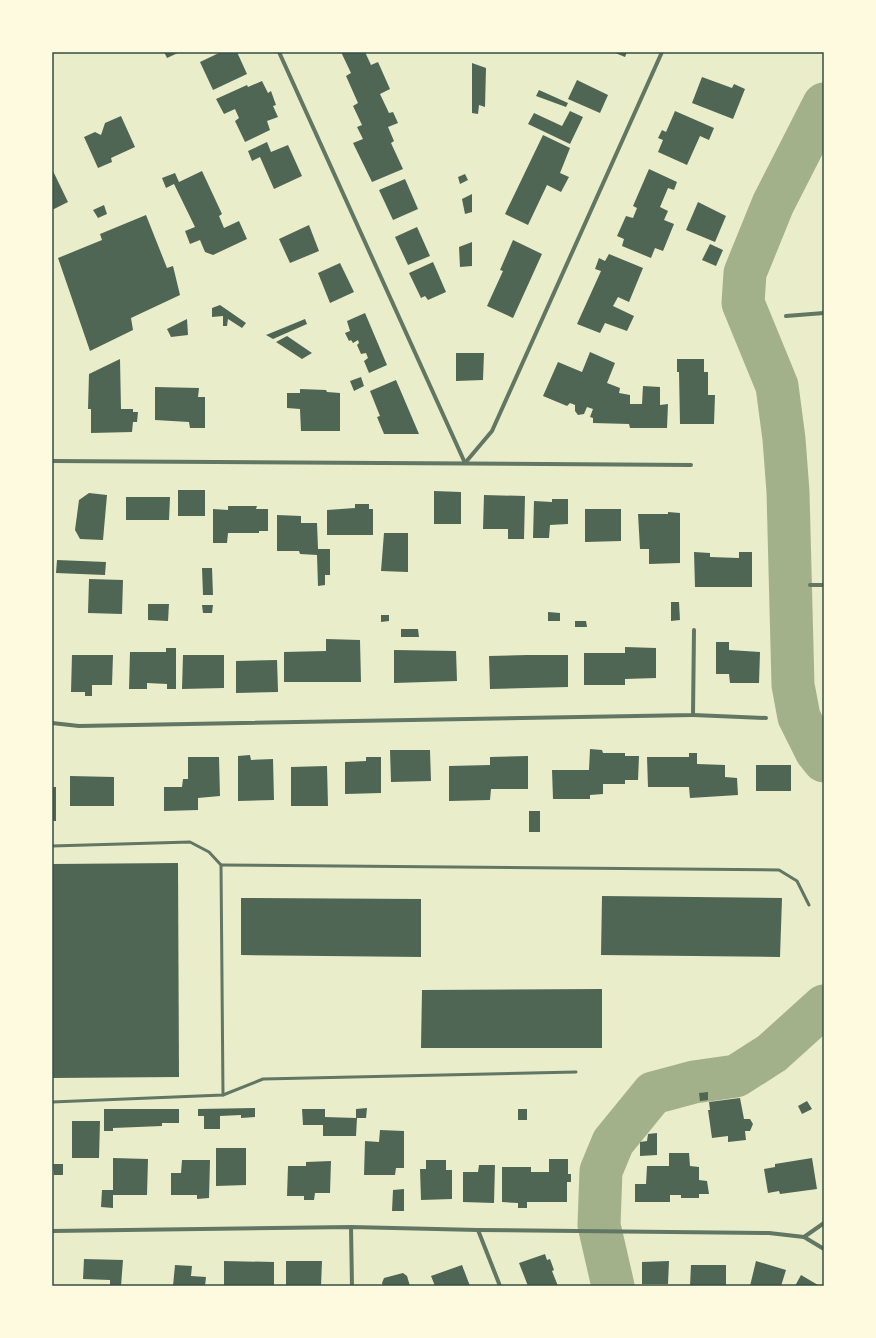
<svg xmlns="http://www.w3.org/2000/svg" width="876" height="1338" font-family="'Work Sans',sans-serif">
	<style>
		.lines { fill: none; stroke-linecap: round; stroke-linejoin: round }
		.river { stroke: #a3b18a; stroke-width: 43 }
		.building { fill: #4f6655 }
		.service { stroke: #617663; stroke-width: 3 }
		.minor { stroke: #617663; stroke-width: 4 }
		.neatline { fill: none; stroke: #344e41; stroke-width: 1.5 }
	</style>
	<rect width="100%" height="100%" fill="#e9edc9"/>
	<g class="lines">
		<!-- river -->
		<g class="river">
			<path d="M824,104L773,204L745,273L743,303L777,386L784,439L788,492L793,685L799,717L816,751L824,761"/>
			<path d="M613,1286L599,1225L601,1171L613,1142L653,1093L694,1082L736,1076L772,1053L824,1006"/>
		</g>
	</g>
	<!-- building -->
	<g class="building">
		<path d="M164,52H180L167,58Z"/>
		<path d="M221,52H237L247,74L213,90L200,62Z"/>
		<path d="M341,52H365L371,65L378,62L390,89L380,94L389,113L393,112L398,123L388,127L394,141L391,143L403,169L372,182L353,143L363,139L357,127L362,125L353,106L358,103L346,76L351,73Z"/>
		<path d="M613,52H627L625,57Z"/>
		<path d="M472,63L486,68L485,107L479,105L478,114L472,113Z"/>
		<path d="M702,77L732,88L734,84L745,89L733,119L692,103Z"/>
		<path d="M577,80L608,95L600,113L568,99Z"/>
		<path d="M262,81L268,93L271,91L276,105L273,106L278,117L267,121L270,130L245,142L235,121L239,118L235,109L224,114L216,99L247,85L248,87Z"/>
		<path d="M539,90L568,103L566,107L536,96Z"/>
		<path d="M570,111L583,117L570,144L528,124L534,113L562,126Z"/>
		<path d="M675,111L714,128L709,140L700,136L687,165L658,152L663,140L658,138L662,130L666,132Z"/>
		<path d="M121,116L135,147L111,158L112,162L98,168L84,137L95,132L101,135L105,123Z"/>
		<path d="M543,135L570,148L560,173L569,177L561,192L547,185L528,225L505,214Z"/>
		<path d="M267,142L271,152L288,145L302,176L274,189L260,157L252,161L248,151Z"/>
		<path d="M52,169L68,202L52,210Z"/>
		<path d="M649,169L677,182L674,190L668,188L660,207L668,211L664,220L674,224L663,251L655,248L651,258L622,246L624,239L617,236L626,216L633,218L637,208L633,206Z"/>
		<path d="M202,171L222,214L219,216L224,228L239,221L247,239L213,255L205,252L200,240L190,244L185,231L195,227L174,184L166,188L162,178L175,173L179,182Z"/>
		<path d="M465,174L468,180L460,184L458,177Z"/>
		<path d="M405,179L418,209L393,220L379,190Z"/>
		<path d="M472,194V212L465,214L462,199Z"/>
		<path d="M698,202L726,216L715,242L686,230Z"/>
		<path d="M104,205L107,214L98,218L93,210Z"/>
		<path d="M146,215L167,268L173,266L180,295L131,318L133,330L90,351L58,258L102,240L100,234Z"/>
		<path d="M309,225L319,251L290,263L279,239Z"/>
		<path d="M417,227L430,256L408,265L395,237Z"/>
		<path d="M513,240L542,254L513,318L487,306L503,271L500,270Z"/>
		<path d="M472,242V266L460,267L459,247Z"/>
		<path d="M710,244L723,250L716,266L702,260Z"/>
		<path d="M609,254L643,268L629,302L618,297L613,306L634,316L627,331L605,323L600,333L577,324L601,271L595,269L599,258L605,261Z"/>
		<path d="M433,262L446,292L428,300L425,296L421,298L409,273Z"/>
		<path d="M340,263L354,292L330,303L318,273Z"/>
		<path d="M220,305L246,323L242,328L228,319L227,326H223V316L212,317V308Z"/>
		<path d="M365,313L387,365L369,373L364,361L368,358L366,353L361,354L357,345L359,343L358,340L353,343L351,340L349,341L345,333L350,331L347,321Z"/>
		<path d="M187,319L188,335L171,337L167,329Z"/>
		<path d="M305,319L307,324L273,339L266,335Z"/>
		<path d="M287,336L312,353L302,359L276,342Z"/>
		<path d="M590,352L615,363L607,383L620,388L619,393L630,395V404H642L643,386L660,387V405L668,404L667,428H630L629,424L593,423V418L590,417L593,409L587,407L584,414L578,415L575,411V405L570,403L567,406L543,396L558,362L582,372Z"/>
		<path d="M456,353H484L483,380L456,381Z"/>
		<path d="M120,359L121,409H133V412H138L137,422H133L132,432L91,433V409H88L89,374Z"/>
		<path d="M677,359H704V372H708V395H715L714,424H680L679,372H677Z"/>
		<path d="M361,377L364,386L354,391L350,381Z"/>
		<path d="M396,380L419,434H384L377,417L380,416L370,391Z"/>
		<path d="M155,387L199,388L198,397H205V428H190L189,422L155,420Z"/>
		<path d="M300,389L326,390L327,392L340,393V431H301L300,409L287,408V393H300Z"/>
		<rect x="178" y="490" width="27" height="26"/>
		<path d="M434,491L461,492V524H434Z"/>
		<path d="M89,493L107,495L103,540L80,539L75,530L79,500Z"/>
		<path d="M484,495L525,496L524,539H508V529H483Z"/>
		<path d="M126,497H170L169,520H126Z"/>
		<path d="M552,499H568V524L550,525L549,538H533L534,501L552,502Z"/>
		<path d="M355,504H369V509H373V535H327V510L355,508Z"/>
		<path d="M228,506H257L256,509H268V531H259V533H228L227,543H213V509L228,510Z"/>
		<path d="M585,509H621V541L585,542Z"/>
		<path d="M668,512L680,513V563L649,564V549H640L638,514H668Z"/>
		<path d="M277,515L301,516V523H317L318,549H330V575H325V585L318,586L317,555L300,554L299,551H277Z"/>
		<path d="M384,533H408V572L381,571Z"/>
		<path d="M694,552L710,553V557L739,558V552H752V587H695Z"/>
		<path d="M57,560L106,562L105,575L56,573Z"/>
		<path d="M202,568H212L213,595H203Z"/>
		<path d="M89,579L123,580L122,614L88,613Z"/>
		<path d="M671,602H679L680,620L671,621Z"/>
		<path d="M148,604H169L168,621L148,620Z"/>
		<path d="M202,605H213L212,613H203Z"/>
		<path d="M548,612L560,613V621H548Z"/>
		<path d="M381,615H389V621L381,622Z"/>
		<path d="M575,621H586L587,627H575Z"/>
		<path d="M401,629H418L419,637H401Z"/>
		<path d="M326,639L360,640L361,682H284V652L326,651Z"/>
		<path d="M716,642H729V650L760,652L759,683H730L729,674H716Z"/>
		<path d="M625,647L656,648V678L625,679V685H584V653H625Z"/>
		<path d="M166,648H176V689H167V684L147,683V689H129L130,652H166Z"/>
		<path d="M394,650L456,651L457,681L394,683Z"/>
		<path d="M72,655H113L112,685H92V696H85V692H71Z"/>
		<path d="M183,655H224V688L182,689Z"/>
		<path d="M527,655H568V687L490,689L489,656Z"/>
		<path d="M277,660L278,692L236,693V661Z"/>
		<path d="M590,749L602,750L603,753H625V756H639L638,780H625V784H603V794L590,795V799H553L552,770H589Z"/>
		<path d="M390,750H430L431,781L391,782Z"/>
		<path d="M689,753H697V764L725,765V777L737,778L738,795L690,798L689,787H648L647,757H689Z"/>
		<path d="M250,755L251,760L273,759L274,800L238,801V756Z"/>
		<path d="M528,756V789H491L490,800L449,801V766L490,765V757Z"/>
		<path d="M188,757H219L220,796L198,798V810L164,811V787H182L183,779H188Z"/>
		<path d="M366,757H381V793L345,794V762L366,761Z"/>
		<rect x="756" y="765" width="35" height="26"/>
		<path d="M327,766L328,806H291V767Z"/>
		<path d="M70,776L114,777V806H70Z"/>
		<rect x="52" y="787" width="4" height="34"/>
		<rect x="529" y="811" width="11" height="21"/>
		<path d="M178,863L179,1077L52,1078V864Z"/>
		<path d="M602,896L782,898L780,957L601,955Z"/>
		<path d="M241,898L421,899V957L241,955Z"/>
		<path d="M602,989V1048H421L422,990Z"/>
		<path d="M708,1092V1100L700,1101L699,1093Z"/>
		<path d="M740,1098L744,1119H750L753,1124L750,1131H745L746,1140L728,1142V1136L712,1138L708,1110H710L709,1102Z"/>
		<path d="M807,1101L812,1109L802,1114L798,1106Z"/>
		<path d="M255,1108V1117L241,1118V1115L220,1116V1129H204V1116H198V1109Z"/>
		<path d="M367,1108L366,1118H357L356,1136H323V1125H303L302,1109H325V1117L356,1118V1109Z"/>
		<path d="M104,1109H179V1123H162V1126L113,1128V1131H104Z"/>
		<rect x="518" y="1109" width="9" height="11"/>
		<path d="M72,1121H100L99,1158H72Z"/>
		<path d="M380,1130L404,1131V1168H396L395,1175H364L365,1141L379,1142Z"/>
		<path d="M657,1133V1155L640,1156V1142L647,1141L648,1134Z"/>
		<path d="M216,1148H246V1185L216,1186Z"/>
		<path d="M669,1153H689L690,1166L699,1167V1180L707,1181L709,1194H699V1198H681V1195H670V1202H635V1184H646L647,1166H669Z"/>
		<path d="M113,1158L148,1159L147,1195H113V1208L101,1207L102,1190H113Z"/>
		<path d="M812,1158L817,1189L780,1194L779,1191L768,1193L764,1169L775,1167V1164Z"/>
		<path d="M549,1159H568V1174H571V1182H567V1202H527V1208H518V1203L502,1202V1167H531V1172H549Z"/>
		<path d="M182,1160H210L209,1198L197,1199V1195H171V1173H181Z"/>
		<path d="M426,1160H446V1170H452V1199L421,1200L420,1169H426Z"/>
		<path d="M331,1161L330,1193H315L314,1200H304V1196H287L288,1166H306V1162Z"/>
		<path d="M53,1164H63V1175H54Z"/>
		<path d="M479,1165H495L494,1203L463,1202V1172H478Z"/>
		<path d="M404,1189V1211H392L393,1190Z"/>
		<path d="M545,1254L547,1260L550,1259L554,1270L552,1271L558,1286H528L519,1263Z"/>
		<path d="M84,1259L123,1260L121,1286H110V1280L83,1279Z"/>
		<path d="M224,1261L274,1262V1286H224Z"/>
		<path d="M286,1261H322L321,1286H286Z"/>
		<path d="M669,1261L668,1284H642V1262Z"/>
		<path d="M756,1261L786,1270L781,1286H750Z"/>
		<path d="M175,1265L192,1266L191,1276L206,1277L205,1286H173Z"/>
		<path d="M462,1265L470,1286H435L431,1276Z"/>
		<path d="M691,1265H726V1286H690Z"/>
		<path d="M403,1273L407,1276L410,1286H383L382,1283L384,1278Z"/>
		<path d="M801,1275L818,1285L817,1286H795Z"/>
	</g>
	<g class="lines">
		<!-- service -->
		<g class="service">
			<path d="M52,846L190,842L209,852L221,865L223,1095L52,1102"/>
			<path d="M221,865L779,870L797,881L809,905"/>
			<path d="M223,1095L263,1079L576,1072"/>
		</g>
		<!-- minor -->
		<g class="minor">
			<path d="M279,52L465,463"/>
			<path d="M786,316L824,313"/>
			<path d="M52,461L691,465"/>
			<path d="M465,463L492,431L662,52"/>
			<path d="M810,585H824"/>
			<path d="M693,715L766,718"/>
			<path d="M52,723L79,726L693,715L694,630"/>
			<path d="M351,1227L352,1286"/>
			<path d="M478,1230L500,1286"/>
			<path d="M52,1231L351,1227L478,1230L769,1233L804,1237L824,1223"/>
			<path d="M804,1237L824,1249"/>
		</g>
	</g>
	<!-- border -->
	<rect width="876" height="1338" fill="none" stroke="#fefae0" stroke-width="106"/>
	<rect x="53" y="53" width="770" height="1232" class="neatline"/>
</svg>
